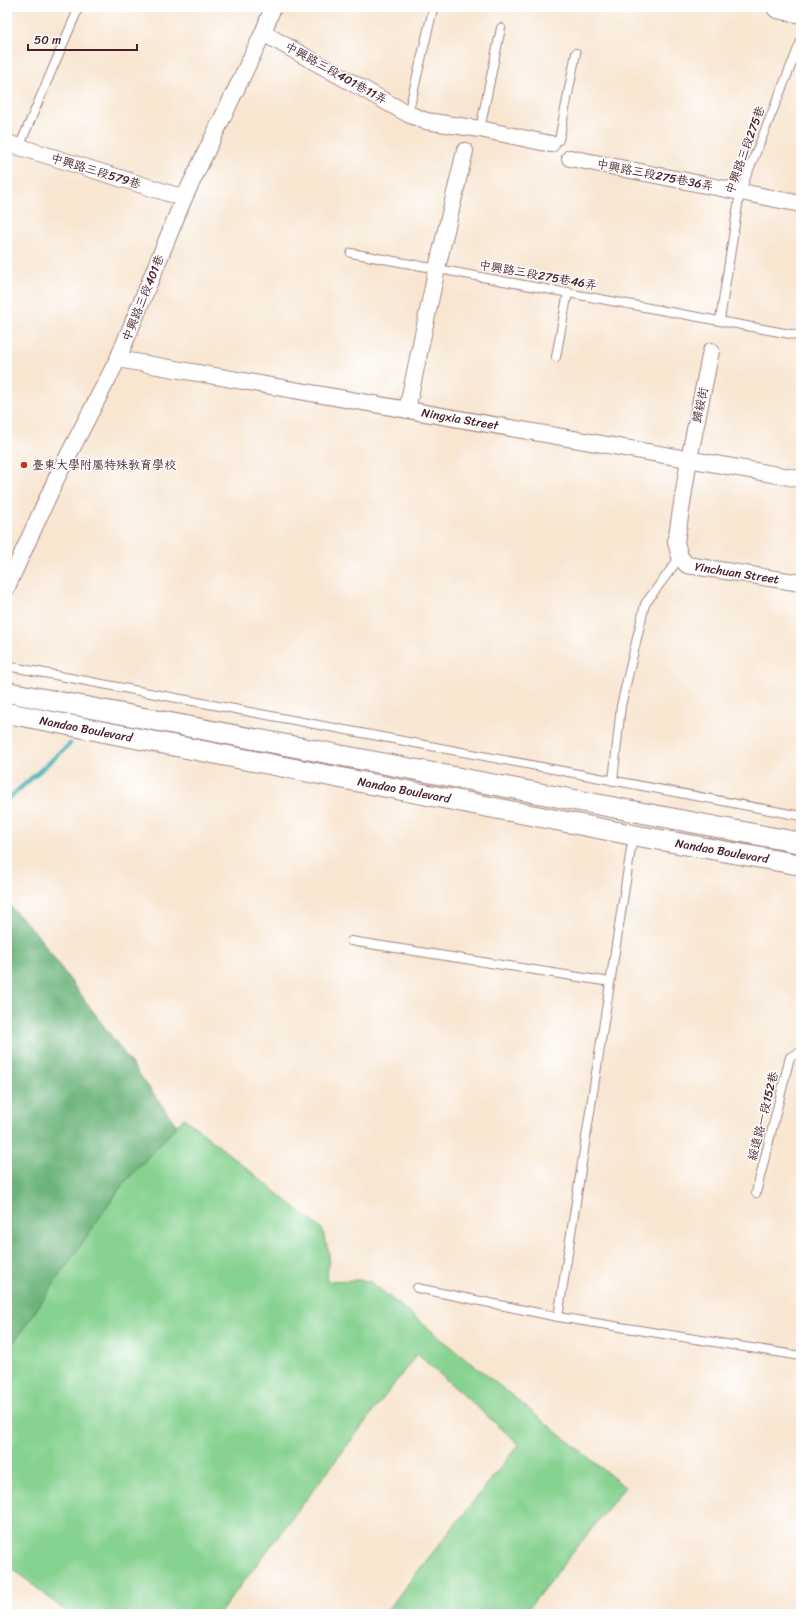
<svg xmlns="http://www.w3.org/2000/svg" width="808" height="1621" font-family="Sriracha,'LXGW WenKai TC',sans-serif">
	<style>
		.green { fill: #86d290; stroke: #68785e }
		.forest { fill: #6cb47a; stroke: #5b6a52 }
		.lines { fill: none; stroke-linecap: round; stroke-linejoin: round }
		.stream { stroke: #39abb3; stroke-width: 4.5 }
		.service-casing { stroke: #a1827e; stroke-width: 10 }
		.minor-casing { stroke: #a1827e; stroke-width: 18 }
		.tertiary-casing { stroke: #a1827e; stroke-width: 22 }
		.primary-casing { stroke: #a1827e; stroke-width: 24 }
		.service { stroke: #fff; stroke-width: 8 }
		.minor { stroke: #fff; stroke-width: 16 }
		.tertiary { stroke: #fff; stroke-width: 20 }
		.primary { stroke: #fff; stroke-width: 22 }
		.poi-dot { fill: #c8321e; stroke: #fff; stroke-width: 1.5 }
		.labels { text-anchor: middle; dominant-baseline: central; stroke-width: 3; stroke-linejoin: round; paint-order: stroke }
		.street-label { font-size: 12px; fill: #4a1f2b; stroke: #fff }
		.poi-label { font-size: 12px; fill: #4a1f2b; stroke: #fff; text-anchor: start }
	</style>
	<rect width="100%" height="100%" fill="#fff"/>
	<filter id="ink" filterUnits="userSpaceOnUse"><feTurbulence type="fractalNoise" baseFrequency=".025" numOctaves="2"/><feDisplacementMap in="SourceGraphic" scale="8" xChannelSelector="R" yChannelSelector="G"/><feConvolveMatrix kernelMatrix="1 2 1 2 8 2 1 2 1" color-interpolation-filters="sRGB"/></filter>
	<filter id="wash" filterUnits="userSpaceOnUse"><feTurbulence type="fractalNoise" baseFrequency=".012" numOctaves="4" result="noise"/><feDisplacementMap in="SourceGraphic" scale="16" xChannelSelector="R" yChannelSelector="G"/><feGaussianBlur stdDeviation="0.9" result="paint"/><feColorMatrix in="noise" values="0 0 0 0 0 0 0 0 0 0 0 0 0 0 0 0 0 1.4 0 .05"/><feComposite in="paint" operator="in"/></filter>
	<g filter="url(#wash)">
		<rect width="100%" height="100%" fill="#f8e6d1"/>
		<!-- green -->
		<path class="green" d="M184,1118L322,1229L329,1254L327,1281L363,1280L371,1282L625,1487L524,1614H384L519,1444L417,1354L219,1614H69L7,1564V1349L14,1342L122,1185Z"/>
		<!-- forest -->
		<path class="forest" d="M7,903L35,932L177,1126L122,1185L14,1342L7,1349Z"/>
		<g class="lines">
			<!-- stream -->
			<path class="stream" d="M7,800L70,744"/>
		</g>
	</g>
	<g filter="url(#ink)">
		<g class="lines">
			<defs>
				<g id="service">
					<path d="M408,114L433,9"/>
					<path d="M480,129L501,28"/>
					<path d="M551,144L559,140L576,53"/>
					<path d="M19,147L79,7"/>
					<path d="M351,253L801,336"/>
					<path d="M720,320L740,192L801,41"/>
					<path d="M556,357L568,292"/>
					<path d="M7,666L801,816"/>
					<path d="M613,781L621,706L645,604L680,557"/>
					<path d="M351,941L610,982"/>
					<path d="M756,1193L790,1057L801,1052"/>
					<path d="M417,1288L558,1317L801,1356"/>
					<path d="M558,1317L633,836"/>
				</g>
				<g id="minor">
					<path d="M263,33L408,114L426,121L480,129L551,144"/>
					<path d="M7,143L184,198"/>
					<path d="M570,158L801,204"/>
					<path d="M711,351L689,459L676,542L680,557L687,565L801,583"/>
					<path d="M118,359L801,479"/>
					<path d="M407,410L437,268L465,151"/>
					<path d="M7,587L58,475L118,359L184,198L263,33L273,7"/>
				</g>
				<g id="tertiary">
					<path d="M7,692L801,843"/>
					<path d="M7,713L633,835L801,865"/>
				</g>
				<path id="primary" d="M778,7L801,12"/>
			</defs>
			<!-- service casing -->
			<use href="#service" class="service-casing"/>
			<!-- minor casing -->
			<use href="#minor" class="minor-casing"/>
			<!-- tertiary casing -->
			<use href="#tertiary" class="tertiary-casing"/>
			<!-- primary casing -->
			<use href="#primary" class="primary-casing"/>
			<!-- service -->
			<use href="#service" class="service"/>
			<!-- minor -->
			<use href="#minor" class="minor"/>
			<!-- tertiary -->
			<use href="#tertiary" class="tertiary"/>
			<!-- primary -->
			<use href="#primary" class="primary"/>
		</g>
	</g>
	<!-- markers -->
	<circle class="poi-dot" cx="24" cy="465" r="4"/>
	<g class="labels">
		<!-- street labels -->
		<g class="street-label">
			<text transform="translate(336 73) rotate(29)">中興路三段401巷11弄</text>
			<text transform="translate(745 150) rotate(-70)">中興路三段275巷</text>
			<text transform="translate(96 171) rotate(17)">中興路三段579巷</text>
			<text transform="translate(655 175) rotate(11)">中興路三段275巷36弄</text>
			<text transform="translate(538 275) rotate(10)">中興路三段275巷46弄</text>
			<text transform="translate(143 298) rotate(-68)">中興路三段401巷</text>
			<text transform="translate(700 405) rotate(-78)">歸綏街</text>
			<text transform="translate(460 419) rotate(10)">Ningxia Street</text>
			<text transform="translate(737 573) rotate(9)">Yinchuan Street</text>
			<text transform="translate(86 729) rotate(11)">Nandao Boulevard</text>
			<text transform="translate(404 790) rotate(11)">Nandao Boulevard</text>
			<text transform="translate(722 851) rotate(10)">Nandao Boulevard</text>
			<text transform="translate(763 1116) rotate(-76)">綏遠路一段152巷</text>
		</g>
		<!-- poi labels -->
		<g class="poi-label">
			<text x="32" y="465">臺東大學附屬特殊教育學校</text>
		</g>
	</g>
	<!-- margin -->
	<rect width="808" height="1621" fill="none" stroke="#fff" stroke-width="24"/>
	<!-- scale -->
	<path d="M28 44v6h109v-6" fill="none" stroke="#4a1f2b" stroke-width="2"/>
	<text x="34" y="44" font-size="12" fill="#4a1f2b" stroke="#ffffff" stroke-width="3" paint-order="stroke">50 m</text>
</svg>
